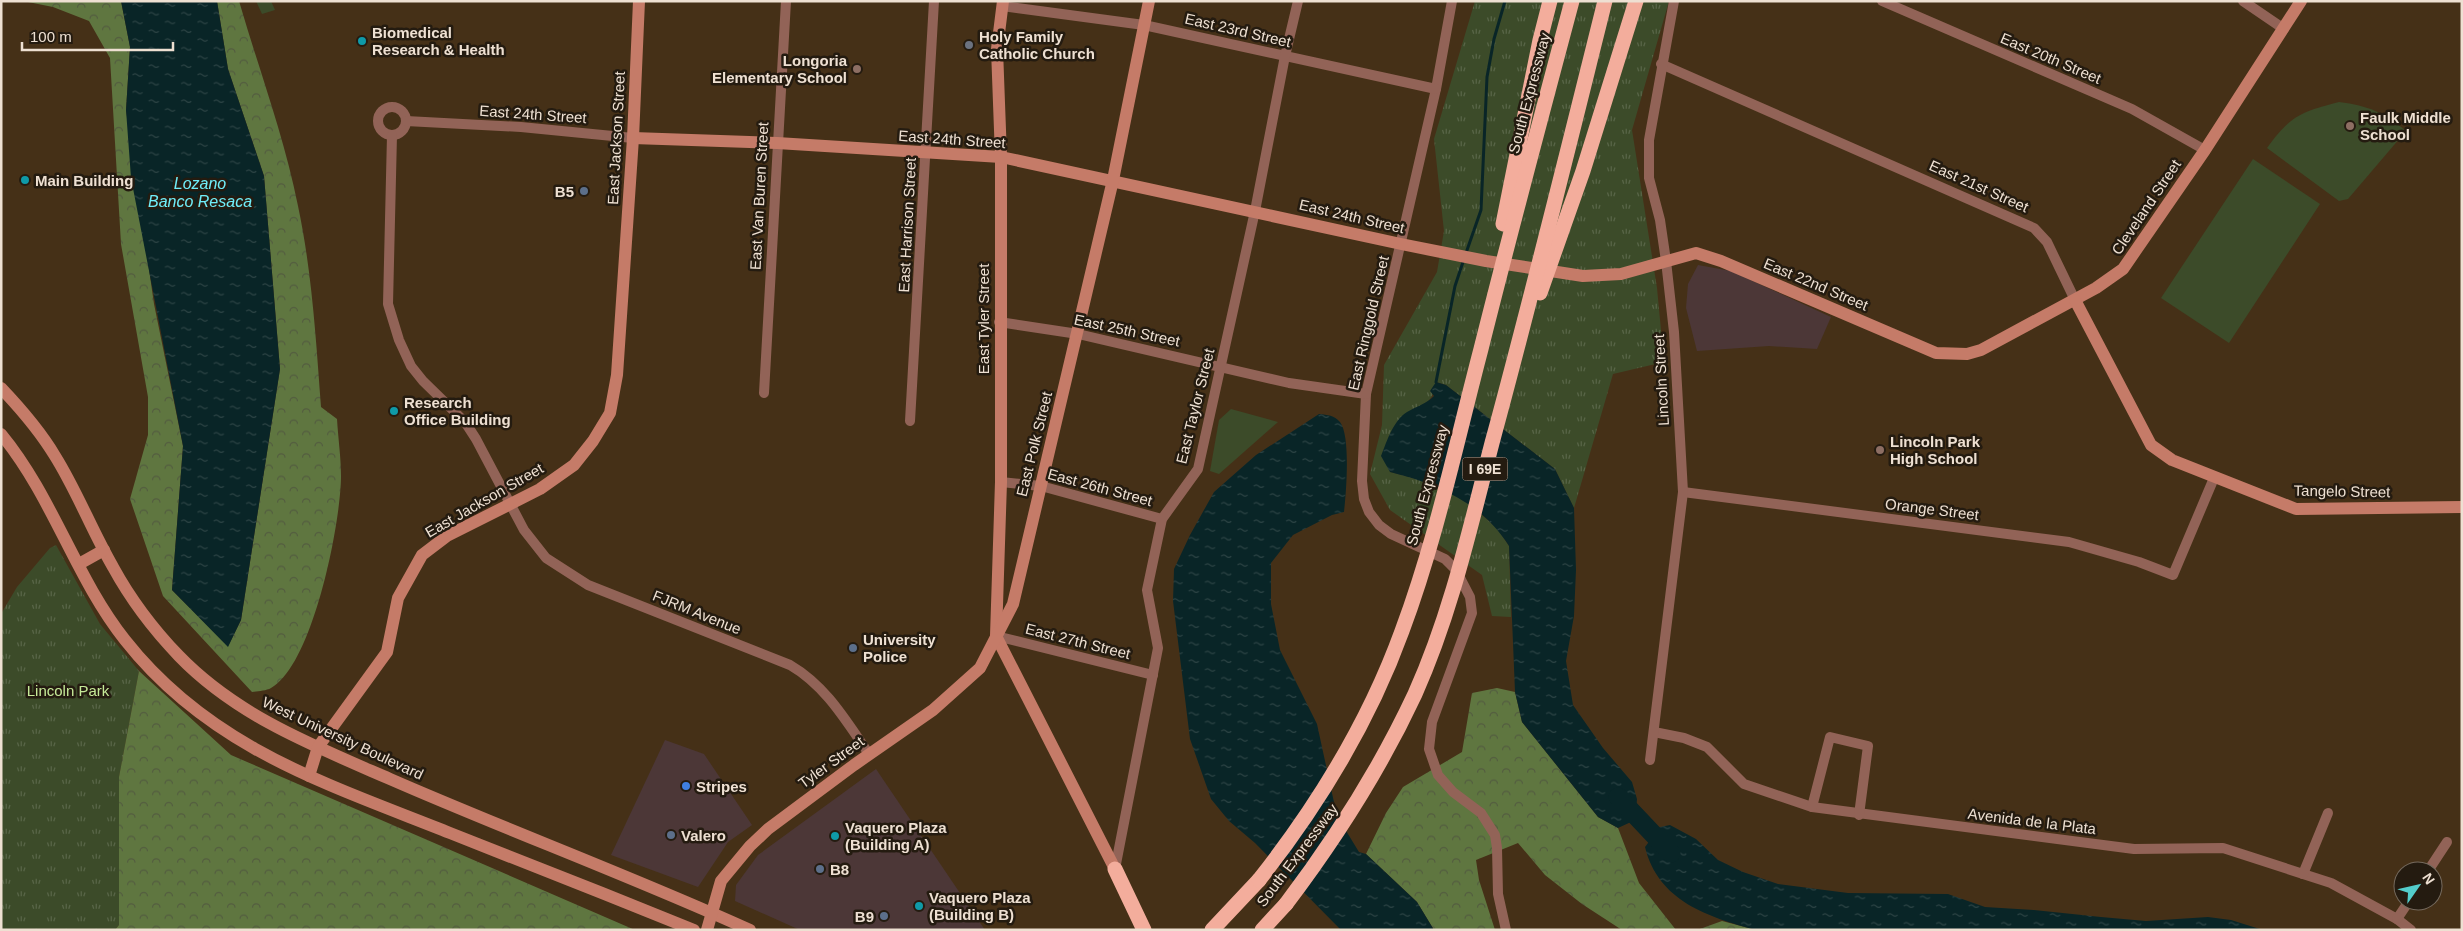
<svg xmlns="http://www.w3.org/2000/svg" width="2463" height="931" font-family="Helvetica,sans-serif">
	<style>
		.commercial { fill: #4c3737 }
		.grass { fill: url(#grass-tufts) }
		.forest { fill: url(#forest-crowns) }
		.garden { fill: #3c4b29 }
		.water { fill: url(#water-ripples) }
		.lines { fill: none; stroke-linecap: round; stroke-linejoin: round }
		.stream { stroke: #092527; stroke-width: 3 }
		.river { stroke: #092527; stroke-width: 19 }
		.street { stroke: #926357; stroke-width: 10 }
		.secondary { stroke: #c57b68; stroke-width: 12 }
		.highway { stroke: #f3ad9c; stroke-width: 15 }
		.highway-bridge { stroke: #f3ad9c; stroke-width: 15 }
		.culture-dot { fill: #0f9aa8; stroke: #241b10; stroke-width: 2 }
		.worship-dot { fill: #6b7280; stroke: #241b10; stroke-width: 2 }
		.education-dot { fill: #8d6e63; stroke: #241b10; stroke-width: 2 }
		.service-dot { fill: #5c6f8a; stroke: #241b10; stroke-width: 2 }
		.shop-dot { fill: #3f7fe0; stroke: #241b10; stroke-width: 2 }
		.labels { text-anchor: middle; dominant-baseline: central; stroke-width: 5; stroke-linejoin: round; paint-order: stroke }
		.shield { fill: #241b10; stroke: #b1a598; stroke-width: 1 }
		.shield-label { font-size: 14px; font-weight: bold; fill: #eee0d2 }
		.street-label { font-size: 15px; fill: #eee0d2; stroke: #241b10 }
		.poi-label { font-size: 15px; font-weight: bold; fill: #eee0d2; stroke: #241b10; text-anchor: start }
		.park-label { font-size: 15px; fill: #c6ea98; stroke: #241b10 }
		.water-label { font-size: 16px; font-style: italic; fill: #6fedf8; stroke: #241b10 }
	</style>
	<defs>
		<pattern id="grass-tufts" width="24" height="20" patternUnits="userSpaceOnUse" patternTransform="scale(1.25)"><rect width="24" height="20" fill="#3c4b29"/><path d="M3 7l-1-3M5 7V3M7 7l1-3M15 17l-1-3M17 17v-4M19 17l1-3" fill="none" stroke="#586547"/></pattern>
		<pattern id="forest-crowns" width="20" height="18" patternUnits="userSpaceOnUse" patternTransform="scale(1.25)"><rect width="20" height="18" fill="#5f7640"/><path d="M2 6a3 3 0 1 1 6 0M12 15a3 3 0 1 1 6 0" fill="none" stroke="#535c40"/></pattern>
		<pattern id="water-ripples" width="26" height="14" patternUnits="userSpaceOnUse" patternTransform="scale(1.25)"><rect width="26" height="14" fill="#092527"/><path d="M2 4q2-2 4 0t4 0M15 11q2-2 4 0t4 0" fill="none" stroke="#2d4445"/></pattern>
	</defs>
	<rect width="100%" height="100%" fill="#453017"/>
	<!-- commercial -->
	<g class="commercial">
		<path d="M1698,265L1731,271L1831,317L1817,349L1769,346L1697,351L1686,308L1688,284Z"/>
		<path d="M665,740L704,754L752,825L728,842L698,887L611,855Z"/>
		<path d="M876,769L985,930H800L735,901L736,885L758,855Z"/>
	</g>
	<!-- grass -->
	<g class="grass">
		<path d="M1475,1H1669L1632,130L1657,288L1664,362L1613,374L1574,508L1555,469L1446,385L1436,382C1432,415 1407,403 1393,429C1389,437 1391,462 1390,472L1418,479L1462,498L1497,528L1509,546L1511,617L1492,616L1482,575L1390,510L1370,474L1382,425L1384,365L1437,272L1444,231L1434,139Z"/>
		<path d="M56,545L100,624L139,671L119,777V925L115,930H1V614L17,587L50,548Z"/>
	</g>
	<!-- forest -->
	<g class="forest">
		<path d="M23,1H121L130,47L126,110L154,304L183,446L172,590L228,646L241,620L280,369L264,176L228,69L217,1H239C259,70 284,136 298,206C312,272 316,340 321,407L337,419C338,437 341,457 341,476C341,522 313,665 271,688C266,691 257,691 252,692L163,596L130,499L148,435V397L121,244L110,58L89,21L53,7Z"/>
		<path d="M139,671L231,755L635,930H115L119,925V777Z"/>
		<path d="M1497,688L1515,692L1522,722L1598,817L1618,828L1639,883L1676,930H1622L1582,904L1545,875L1518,843L1476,860L1479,880L1495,930H1434L1417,902L1366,854L1386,813L1403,787L1462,752L1472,693Z"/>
		<path d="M1722,921L1756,930H1697Z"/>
	</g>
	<!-- garden -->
	<g class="garden">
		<path d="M256,1H271L275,10L262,14Z"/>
		<path d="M2339,102C2369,106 2383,112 2406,131L2348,199L2339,201L2267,148C2291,115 2301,112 2339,102Z"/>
		<path d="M2253,159L2320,204L2229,343L2161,298Z"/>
		<path d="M1231,409L1278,422L1219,474L1210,471L1219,420Z"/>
	</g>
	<!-- water -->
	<g class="water">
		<path d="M121,1H217L228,69L264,176L280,369L241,620L228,647L172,590L183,446L131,178L126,110L130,47Z"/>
		<path d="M1436,382L1446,385L1555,469L1574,508L1576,570L1574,616L1566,661L1573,705L1603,748L1632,782L1637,799L1636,811L1631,822L1618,828L1598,817L1522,722L1515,692L1509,546C1482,503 1438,484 1390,472L1381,456C1387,441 1393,421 1407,412C1417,406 1426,404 1434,396L1430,391Z"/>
		<path d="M1319,414C1328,415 1334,415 1340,422C1351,436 1346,494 1344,512L1332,515L1293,535L1271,563V604L1280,650L1317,724L1337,816L1359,852L1366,854L1417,902L1434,930H1341L1255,843L1229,821L1211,799L1190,739L1173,601L1174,569L1190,535L1214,492L1256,455Z"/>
		<path d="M1670,825L1696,839L1718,860L1743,872L1778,884L1848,893L1948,894L1985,907L2034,910L2101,917L2146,921L2208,917L2231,920L2263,930H1756C1708,917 1658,901 1645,847L1660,827Z"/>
	</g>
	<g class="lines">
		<!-- stream -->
		<g class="stream">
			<path d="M1466,253L1481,210L1487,77L1494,39L1505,1"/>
			<path d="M1436,382L1455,286L1464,259"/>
		</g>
		<!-- river -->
		<path class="river" d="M1618,797L1671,853"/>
		<!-- street -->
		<g class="street">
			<path d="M1452,1L1436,89L1366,394L1362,481L1364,499L1369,512L1379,525L1391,534L1445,559L1456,570L1470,597L1472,613L1432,722L1429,749L1438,775L1453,792L1481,813L1495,835L1497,848L1498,894L1506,930"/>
			<path d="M1882,1L2132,109L2205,150"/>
			<path d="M2243,1L2284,29"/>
			<path d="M1002,6L1144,25L1436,89"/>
			<path d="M1661,64L2034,228L2047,242L2075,300"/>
			<circle cx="392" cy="121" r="14"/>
			<path d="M406,121L521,127L633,138"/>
			<path d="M392,135L388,304L399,340L411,366L423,381L465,422L476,439L524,530L546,558L588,585L790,665C826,686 846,721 869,754"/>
			<path d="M999,322L1078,334L1289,383L1366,394"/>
			<path d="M764,393L786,1"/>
			<path d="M910,421L934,1"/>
			<path d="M1001,482L1041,486L1162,519"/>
			<path d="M1683,492L2069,542L2139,562L2173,575L2214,478"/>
			<path d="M996,636L1153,675"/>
			<path d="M1654,732L1684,738L1707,747L1744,784L1812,807L2134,849L2223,848L2331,883L2397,919L2411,930"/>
			<path d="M1650,760L1683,492L1674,332L1666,261L1660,220L1649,178V140L1674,1"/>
			<path d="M1812,807L1830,737L1868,746L1859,815"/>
			<path d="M1115,869L1158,648L1147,590L1162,519L1198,469L1255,211L1285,56L1298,1"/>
			<path d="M2428,871L2447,842"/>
			<path d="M2303,874L2328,813"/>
			<path d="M2397,919L2409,901"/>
		</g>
		<!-- secondary -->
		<g class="secondary">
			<path d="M1003,1L997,49L1001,157V482L996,636L1115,869"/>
			<path d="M633,138L777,143L1001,157L1401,244L1486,261L1583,276L1621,274L1696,253L1721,261L1936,353L1967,354L1981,350L2096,288L2123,269L2205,150L2301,1"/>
			<path d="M2075,300L2151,445L2172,460L2296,509L2462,507"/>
			<path d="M1,388C21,409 40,431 55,456C77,491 92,531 113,567C131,600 153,629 179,656C237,716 314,746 390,779C509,831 631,876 750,930"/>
			<path d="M1,434C53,497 75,577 125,640C210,748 327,784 450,833C531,865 613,897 694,930"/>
			<path d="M79,564L104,550"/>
			<path d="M309,776L318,747L387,652L398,598L422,555L447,536L540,489L574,465L593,441L610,413L617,375L633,138L639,1"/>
			<path d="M707,930L721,881L750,846L768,829L854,765L933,710L980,668L1013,604L1113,180L1149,1"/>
		</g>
		<!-- highway -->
		<g class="highway">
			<path d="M1115,869L1144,930"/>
			<path d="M1212,930L1259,880"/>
			<path d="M1262,930L1286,904"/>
		</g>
		<!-- highway-bridge -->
		<g class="highway-bridge">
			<path d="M1503,224L1540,40L1550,1"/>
			<path d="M1540,293L1583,171L1636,1"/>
			<path d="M1259,880C1318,805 1369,722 1402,631C1436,540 1456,444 1481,349C1510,233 1541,117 1572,1"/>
			<path d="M1286,904C1336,838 1380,769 1415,694C1451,614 1470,528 1492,443C1532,296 1568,149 1605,1"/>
		</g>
	</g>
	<!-- markers -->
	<g class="culture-dot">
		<circle cx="362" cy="41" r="5"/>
		<circle cx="25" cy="180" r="5"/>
		<circle cx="394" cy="411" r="5"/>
		<circle cx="835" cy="836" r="5"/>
		<circle cx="919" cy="906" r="5"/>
	</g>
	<circle class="worship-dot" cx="969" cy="45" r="5"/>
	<g class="education-dot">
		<circle cx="857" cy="69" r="5"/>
		<circle cx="2350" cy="126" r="5"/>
		<circle cx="1880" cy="450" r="5"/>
	</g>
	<g class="service-dot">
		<circle cx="584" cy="191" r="5"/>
		<circle cx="853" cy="648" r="5"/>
		<circle cx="671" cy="835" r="5"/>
		<circle cx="820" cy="869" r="5"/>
		<circle cx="884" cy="916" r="5"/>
	</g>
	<circle class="shop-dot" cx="686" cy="786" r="5"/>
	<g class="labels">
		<!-- shield labels -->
		<rect class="shield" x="1462.5" y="457.5" width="45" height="23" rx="4"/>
		<g class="shield-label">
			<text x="1485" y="469">I 69E</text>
		</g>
		<!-- street labels -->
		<g class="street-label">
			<text transform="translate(1238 30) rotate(13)">East 23rd Street</text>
			<text transform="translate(2051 58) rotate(23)">East 20th Street</text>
			<text transform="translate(1529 93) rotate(-75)">South Expressway</text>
			<text transform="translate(533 114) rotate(4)">East 24th Street</text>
			<text transform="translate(616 138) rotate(-87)">East Jackson Street</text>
			<text transform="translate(952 139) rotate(4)">East 24th Street</text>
			<text transform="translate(1979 186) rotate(24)">East 21st Street</text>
			<text transform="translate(759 196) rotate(-87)">East Van Buren Street</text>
			<text transform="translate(2146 207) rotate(-56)">Cleveland Street</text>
			<text transform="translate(1352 216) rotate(13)">East 24th Street</text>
			<text transform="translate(907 225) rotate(-87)">East Harrison Street</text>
			<text transform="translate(1816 284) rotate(23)">East 22nd Street</text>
			<text transform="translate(983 319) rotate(-90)">East Tyler Street</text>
			<text transform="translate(1368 323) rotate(-77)">East Ringgold Street</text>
			<text transform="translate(1127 330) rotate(12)">East 25th Street</text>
			<text transform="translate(1661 380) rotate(-93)">Lincoln Street</text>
			<text transform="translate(1195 406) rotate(-76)">East Taylor Street</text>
			<text transform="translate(1034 444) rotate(-76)">East Polk Street</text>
			<text transform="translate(1427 485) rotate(-75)">South Expressway</text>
			<text transform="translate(1100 487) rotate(15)">East 26th Street</text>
			<text transform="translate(2342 491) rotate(1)">Tangelo Street</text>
			<text transform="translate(484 500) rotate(-30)">East Jackson Street</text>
			<text transform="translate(1932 509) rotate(7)">Orange Street</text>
			<text transform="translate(697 612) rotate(22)">FJRM Avenue</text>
			<text transform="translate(1078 641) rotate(14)">East 27th Street</text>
			<text transform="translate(343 738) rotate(25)">West University Boulevard</text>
			<text transform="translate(831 762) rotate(-36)">Tyler Street</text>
			<text transform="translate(2032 821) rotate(7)">Avenida de la Plata</text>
			<text transform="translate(1297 855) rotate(-53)">South Expressway</text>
		</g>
		<!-- poi labels -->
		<g class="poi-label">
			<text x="372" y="32">Biomedical<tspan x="372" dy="17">Research &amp; Health</tspan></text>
			<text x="979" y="36">Holy Family<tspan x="979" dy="17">Catholic Church</tspan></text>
			<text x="847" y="60" text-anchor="end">Longoria<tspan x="847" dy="17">Elementary School</tspan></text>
			<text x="2360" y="117">Faulk Middle<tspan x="2360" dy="17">School</tspan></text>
			<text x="35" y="180">Main Building</text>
			<text x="574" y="191" text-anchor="end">B5</text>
			<text x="404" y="402">Research<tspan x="404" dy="17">Office Building</tspan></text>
			<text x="1890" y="441">Lincoln Park<tspan x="1890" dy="17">High School</tspan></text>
			<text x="863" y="639">University<tspan x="863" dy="17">Police</tspan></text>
			<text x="696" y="786">Stripes</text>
			<text x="845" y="827">Vaquero Plaza<tspan x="845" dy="17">(Building A)</tspan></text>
			<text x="681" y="835">Valero</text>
			<text x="830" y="869">B8</text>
			<text x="929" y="897">Vaquero Plaza<tspan x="929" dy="17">(Building B)</tspan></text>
			<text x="874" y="916" text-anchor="end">B9</text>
		</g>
		<!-- park labels -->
		<g class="park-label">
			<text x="68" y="690">Lincoln Park</text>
		</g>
		<!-- water labels -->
		<g class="water-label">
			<text x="200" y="183">Lozano<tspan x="200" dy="18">Banco Resaca</tspan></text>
		</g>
	</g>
	<!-- border -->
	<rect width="2463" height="931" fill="none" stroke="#eee0d2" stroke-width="5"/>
	<!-- north arrow -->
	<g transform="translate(2418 886) rotate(56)"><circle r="24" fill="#241b10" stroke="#756a5e"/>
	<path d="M0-4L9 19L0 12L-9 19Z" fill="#53cdcb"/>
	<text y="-8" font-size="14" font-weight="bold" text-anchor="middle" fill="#eee0d2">N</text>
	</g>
	<!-- scale -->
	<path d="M22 42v8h151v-8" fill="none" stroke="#eee0d2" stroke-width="2.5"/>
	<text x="30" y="42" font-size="15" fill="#eee0d2" stroke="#241b10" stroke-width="4" paint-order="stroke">100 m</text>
</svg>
